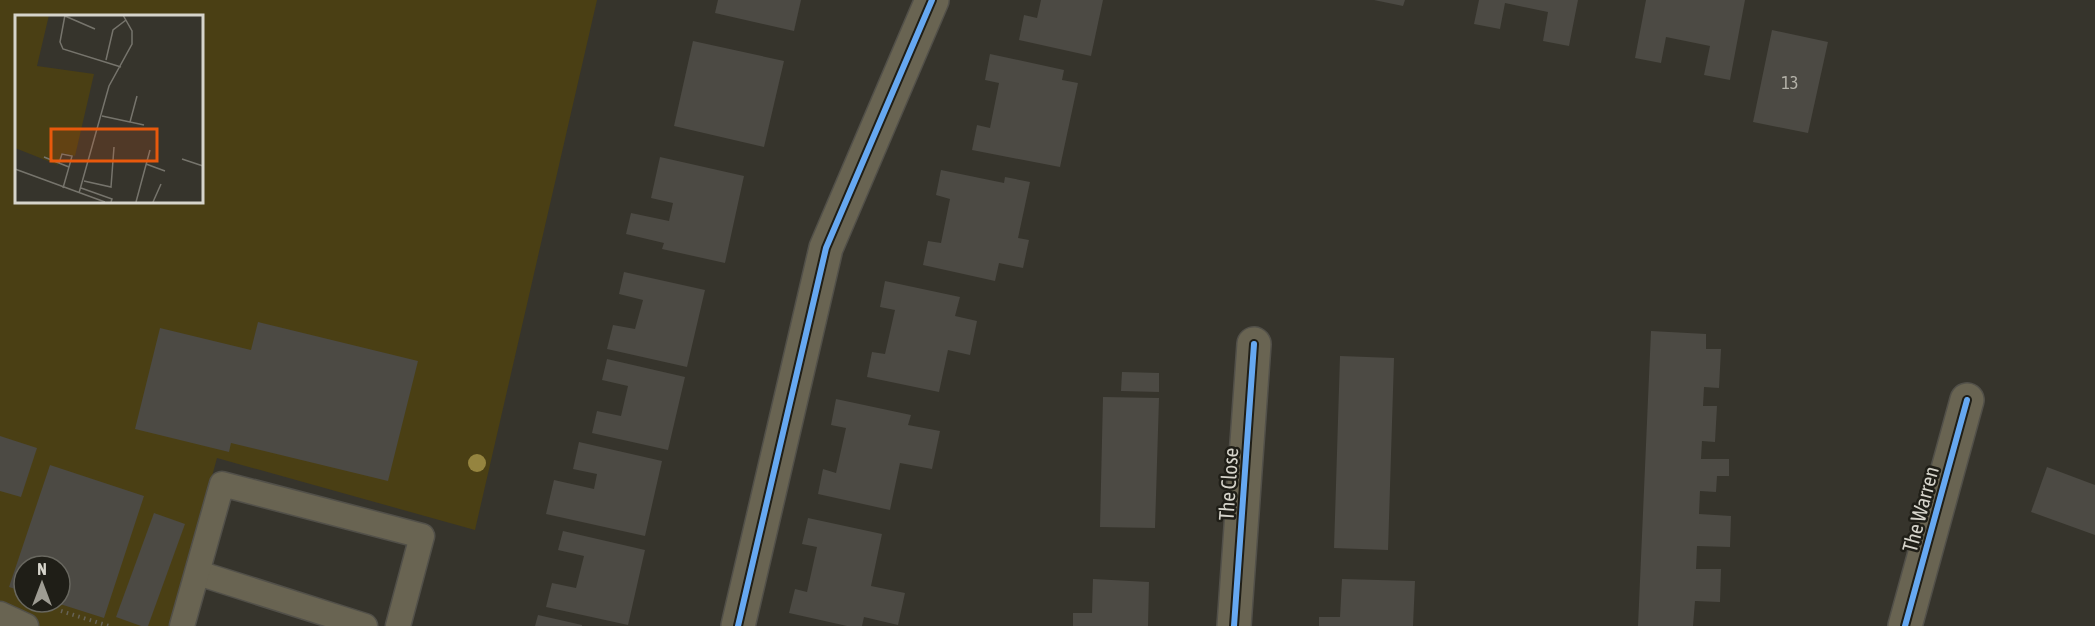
<svg xmlns="http://www.w3.org/2000/svg" width="2095" height="626" font-family="'Asap Condensed',sans-serif">
	<style>
		.green { fill: #4a3f14; fill-rule: evenodd }
		.building { fill: #4c4a44 }
		.lines { fill: none; stroke-linecap: round; stroke-linejoin: round }
		.lane-casing { stroke: #525049; stroke-width: 27 }
		.street-casing { stroke: #525049; stroke-width: 36 }
		.path { stroke: #666256; stroke-width: 4; stroke-dasharray: 1.5 4.5; stroke-linecap: butt }
		.lane { stroke: #696452; stroke-width: 24 }
		.street { stroke: #696452; stroke-width: 33 }
		.cycleway-casing { stroke: #1f1e17; stroke-width: 10 }
		.cycleway { stroke: #66a8f1; stroke-width: 6 }
		.tree { fill: #95843f }
		.labels { text-anchor: middle; dominant-baseline: central; stroke-width: 5; stroke-linejoin: round; paint-order: stroke }
		.number-label { font-size: 18px; fill: #b4b2a9 }
		.street-label { font-size: 21px; fill: #d6d4cb; stroke: #1f1e17 }
		.inset-road { fill: none; stroke: #76746c; stroke-width: 1.5 }
		.view { fill: #e8590c; fill-opacity: 0.15; stroke: #e8590c; stroke-width: 3 }
		.inset-edge { fill: none; stroke: #d6d4cb; stroke-width: 3 }
	</style>
	<rect width="100%" height="100%" fill="#36342c"/>
	<!-- green -->
	<path class="green" d="M0,0H597L475,530L217,458L171,626H0ZM16,16H201V201H16ZM24,566H60V602H24Z"/>
	<!-- building -->
	<g class="building">
		<path d="M718,0H801L794,31L715,13Z"/>
		<path d="M1041,0H1103L1091,56L1019,40L1024,15L1037,18Z"/>
		<path d="M1374,0H1405L1403,6Z"/>
		<path d="M1479,0H1578L1569,46L1543,41L1548,12L1505,3L1500,29L1474,24Z"/>
		<path d="M1646,0H1745L1730,80L1704,75L1710,46L1666,37L1661,63L1635,58Z"/>
		<path d="M1772,30L1828,42L1808,133L1753,122Z"/>
		<path d="M693,41L784,61L764,147L674,126Z"/>
		<path d="M990,54L1064,70L1062,80L1078,83L1060,167L972,150L977,125L990,128L999,83L985,80Z"/>
		<path d="M660,157L744,176L725,263L662,249L664,243L626,234L631,213L669,221L673,203L651,198Z"/>
		<path d="M941,170L1004,183L1005,177L1030,182L1018,238L1029,240L1023,268L999,263L995,281L923,265L928,241L941,243L950,199L936,195Z"/>
		<path d="M624,272L705,290L687,367L607,349L613,325L635,329L643,300L619,294Z"/>
		<path d="M885,281L960,297L955,316L977,321L970,355L948,350L939,392L867,377L872,352L885,354L895,310L880,307Z"/>
		<path d="M258,322L418,361L388,481L231,443L229,452L135,429L160,328L251,350Z"/>
		<path d="M1651,331L1706,334V349H1721L1719,388L1704,387L1703,406H1717L1715,442L1702,441L1701,459H1729V476H1717L1716,492L1700,491L1699,514L1731,516L1730,547L1697,546L1696,569H1721L1720,602L1695,601L1693,626H1638Z"/>
		<path d="M1340,356L1394,358L1388,550L1334,548Z"/>
		<path d="M607,359L685,377L668,450L592,433L597,411L621,416L628,386L602,380Z"/>
		<path d="M1122,372L1159,373V392L1121,391Z"/>
		<path d="M1103,397L1159,398L1155,528L1100,527Z"/>
		<path d="M836,399L911,415L908,425L940,431L932,469L900,463L890,510L818,494L823,469L836,473L846,428L831,425Z"/>
		<path d="M0,436L37,448L21,497L0,491Z"/>
		<path d="M579,442L662,461L645,536L546,514L554,480L594,489L597,474L573,469Z"/>
		<path d="M50,465L144,496L104,618L60,604V566H24V592L9,587Z"/>
		<path d="M2047,467L2095,485V535L2031,512Z"/>
		<path d="M154,513L185,524L148,626H141L116,617Z"/>
		<path d="M808,518L882,534L871,586L905,593L898,625L864,617L862,626H847L789,613L795,589L807,592L817,547L802,544Z"/>
		<path d="M563,531L645,550L628,625L546,607L552,583L576,588L584,556L558,550Z"/>
		<path d="M1093,579L1149,582L1148,626H1073V613H1092Z"/>
		<path d="M1342,579L1415,581L1413,626H1319V617H1340Z"/>
		<path d="M538,615L582,625V626H535Z"/>
	</g>
	<g class="lines">
		<defs>
			<g id="lane">
				<path d="M198,573L365,626"/>
				<path d="M0,614L26,626"/>
				<path d="M182,626L222,484L422,536L398,626"/>
			</g>
			<g id="street">
				<path d="M738,626L826,248L932,0"/>
				<path d="M1234,626L1254,344"/>
				<path d="M1905,626L1967,400"/>
			</g>
		</defs>
		<!-- lane casing -->
		<use href="#lane" class="lane-casing"/>
		<!-- street casing -->
		<use href="#street" class="street-casing"/>
		<!-- path -->
		<path class="path" d="M61,611L109,626"/>
		<!-- lane -->
		<use href="#lane" class="lane"/>
		<!-- street -->
		<use href="#street" class="street"/>
		<defs>
			<g id="cycleway">
				<path d="M738,626L826,248L932,0"/>
				<path d="M1234,626L1254,344"/>
				<path d="M1905,626L1967,400"/>
			</g>
		</defs>
		<!-- cycleway casing -->
		<use href="#cycleway" class="cycleway-casing"/>
		<!-- cycleway -->
		<use href="#cycleway" class="cycleway"/>
	</g>
	<!-- trees -->
	<circle class="tree" cx="477" cy="463" r="9"/>
	<g class="labels">
		<!-- number labels -->
		<g class="number-label">
			<text x="1790" y="82">13</text>
		</g>
		<!-- street labels -->
		<g class="street-label">
			<text transform="translate(1228 484) rotate(-86)">The Close</text>
			<text transform="translate(1920 509) rotate(-75)">The Warren</text>
		</g>
	</g>
	<!-- overview -->
	<g transform="translate(15 15)">
		<rect width="188" height="188" fill="#36342c"/>
		<path d="M0,0H34L22,51L79,59L60,141L47,138L43,150L0,133Z" fill="#4a3f14"/>
		<path class="inset-road" d="M50,0L45,27L48,34L106,52M50,1L80,14M91,45L98,15L111,5M122,81L115,107L129,110M87,101L115,107M29,142L54,152L48,173M167,144L188,151M44,148L47,139L57,141L54,152M131,149L150,156M0,154L90,187M69,166L96,172L99,132M66,173L97,184L96,187M64,178L94,71L117,29V16L108,0M121,187L135,135M138,187L146,169"/>
		<path class="view" d="M36,114H142V146H36Z"/>
		<rect width="188" height="188" class="inset-edge"/>
	</g>
	<!-- north arrow -->
	<g transform="translate(42 584)"><circle r="28" fill="#1f1e17" stroke="#68675f" stroke-width="1.5"/>
	<path d="M0-4.5L10 22L0 15L-10 22Z" fill="#9e9c93"/>
	<text y="-9" font-size="16" font-weight="bold" text-anchor="middle" fill="#d6d4cb">N</text>
	</g>
</svg>
